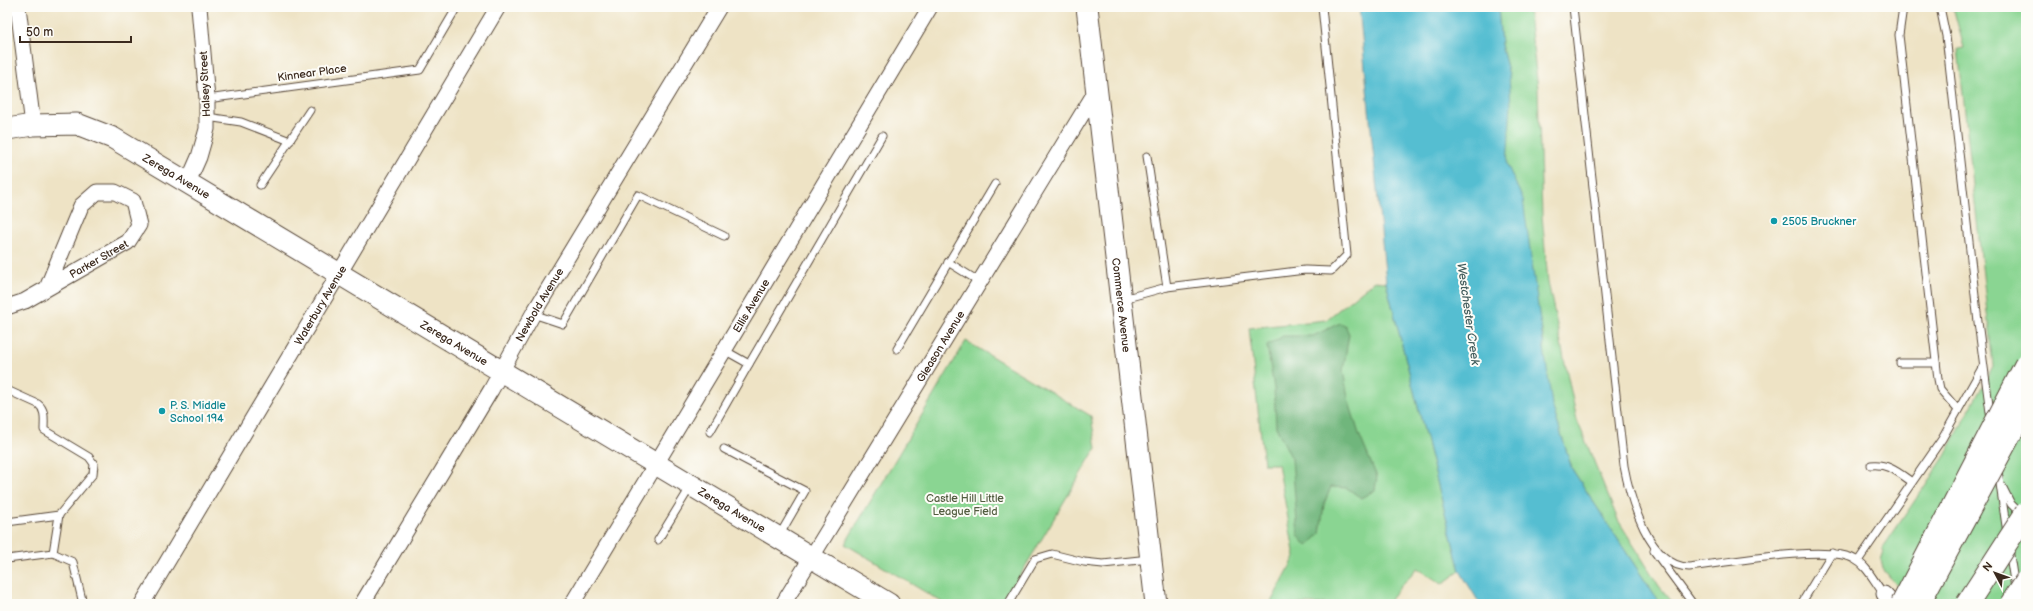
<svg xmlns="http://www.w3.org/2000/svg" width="2033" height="611" font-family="'Balsamiq Sans',sans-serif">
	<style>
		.green { fill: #8ad592; stroke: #628058 }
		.forest { fill: #6fb67c; stroke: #55704d }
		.water { fill: #55bed1; stroke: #487478 }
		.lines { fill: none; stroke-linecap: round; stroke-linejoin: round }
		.service-casing { stroke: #564637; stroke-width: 9 }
		.minor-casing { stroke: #564637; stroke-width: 17 }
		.secondary-casing { stroke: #564637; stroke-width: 23 }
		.service { stroke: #fff; stroke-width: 7 }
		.minor { stroke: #fff; stroke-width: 15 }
		.secondary { stroke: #fff; stroke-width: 21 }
		.motorway-bridge-casing { stroke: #564637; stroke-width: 24; stroke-linecap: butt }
		.motorway-bridge { stroke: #fff; stroke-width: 22 }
		.culture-dot { fill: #0f9aa8; stroke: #fdfcf7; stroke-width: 1.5 }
		.labels { text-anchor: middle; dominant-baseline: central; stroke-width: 4; stroke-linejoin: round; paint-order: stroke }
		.street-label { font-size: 11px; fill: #3b2a1e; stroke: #fdfcf7 }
		.culture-label { font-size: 11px; fill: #0d838f; stroke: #fdfcf7; text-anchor: start }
		.park-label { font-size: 11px; fill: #535d41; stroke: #fdfcf7 }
		.water-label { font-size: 12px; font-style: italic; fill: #445e5d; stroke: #fdfcf7 }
	</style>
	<rect width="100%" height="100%" fill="#fdfcf7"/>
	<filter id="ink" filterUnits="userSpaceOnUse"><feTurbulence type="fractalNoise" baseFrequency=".025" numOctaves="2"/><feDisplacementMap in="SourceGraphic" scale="8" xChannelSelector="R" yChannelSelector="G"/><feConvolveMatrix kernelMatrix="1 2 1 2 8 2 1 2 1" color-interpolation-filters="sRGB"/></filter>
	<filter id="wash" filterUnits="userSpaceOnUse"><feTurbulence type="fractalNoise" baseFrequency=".012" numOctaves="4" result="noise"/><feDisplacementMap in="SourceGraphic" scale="16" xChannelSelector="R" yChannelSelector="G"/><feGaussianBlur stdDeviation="0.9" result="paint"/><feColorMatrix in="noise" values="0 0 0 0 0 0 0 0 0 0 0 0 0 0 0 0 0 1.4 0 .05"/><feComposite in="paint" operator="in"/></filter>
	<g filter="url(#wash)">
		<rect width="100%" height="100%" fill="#eee3c5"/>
		<!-- green -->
		<g class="green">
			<path d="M1498,7H1528L1538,88L1542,215L1548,282L1577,420L1618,520L1659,586L1674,604H1660L1572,469L1552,405L1546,370L1543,336L1513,180L1507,164L1509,75L1501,45Z"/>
			<path d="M1953,7H2024L2026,11V604H1916L1904,594L1883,569L1881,560L1884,551L1882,549L1945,456L1993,366L1958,49L1964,48Z"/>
			<path d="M1374,281L1386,282L1460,571L1442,584L1417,568L1393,595L1388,604H1270L1295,557L1278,464H1264L1249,328L1326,320Z"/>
			<path d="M966,341L1091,416L1096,448L1003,604H945L845,544Z"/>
		</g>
		<!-- forest -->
		<path class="forest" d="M1340,323L1345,325L1349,334L1343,371L1349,402L1359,434L1377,477L1375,490L1361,498L1347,488L1331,487L1324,504L1320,534L1307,546L1298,535L1292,459L1276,427L1274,388L1267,346L1283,336H1313Z"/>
		<!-- water -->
		<path class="water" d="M1359,7H1498L1501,45L1509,75L1511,105L1507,164L1523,200L1552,405L1572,469L1660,604H1480L1460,571L1386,282Z"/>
	</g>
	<g filter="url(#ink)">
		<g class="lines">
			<defs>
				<g id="service">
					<path d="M1573,7L1624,466C1630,498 1649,567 1689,567C1724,563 1828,544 1854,559C1868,566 1874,582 1884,594"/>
					<path d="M1903,7L1899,35L1938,379L1940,389L1958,410"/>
					<path d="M1940,7L1946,36L1978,322L1991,420"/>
					<path d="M207,99L420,70L457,7"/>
					<path d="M207,117L241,122L290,141"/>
					<path d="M1147,156L1167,287"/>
					<path d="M260,185L310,110"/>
					<path d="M948,262L980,282"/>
					<path d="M1123,299L1167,287L1305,270L1331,271L1347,255L1322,7"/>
					<path d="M533,314L563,324L638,195L724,236"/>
					<path d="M897,349L995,184"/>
					<path d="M1900,363H1936"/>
					<path d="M749,364L882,136"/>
					<path d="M7,390L38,404C46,410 44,420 44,430L89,457L94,464L93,474L59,515L7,522"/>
					<path d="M710,432L749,364L724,350"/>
					<path d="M724,449L805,491L779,536"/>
					<path d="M1871,465C1888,463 1899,473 1912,482"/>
					<path d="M1998,470L2007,533"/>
					<path d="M2002,486L2011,504L2022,515"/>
					<path d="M59,515L53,553L73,562L83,604"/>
					<path d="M658,540L691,486"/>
					<path d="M2009,549L2015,588"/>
					<path d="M1654,551L1693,604"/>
					<path d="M7,559L53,553"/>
					<path d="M1858,561L1942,439L1983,366"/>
					<path d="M1008,604L1035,559L1052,554L1084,562L1103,564L1149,559"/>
					<path d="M1801,604L1832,553"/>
				</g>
				<g id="minor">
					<path d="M18,7L33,125"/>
					<path d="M188,182L199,157L207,129V99L199,7"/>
					<path id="s1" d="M7,307L25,301L128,242L139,225L133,201L115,192H97L81,206L47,288"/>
					<path d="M1884,594L1893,604"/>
					<path id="s2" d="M142,604L498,7"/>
					<path id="s3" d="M362,604L491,390L533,314L719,7"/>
					<path id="s4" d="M572,604L930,7"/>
					<path id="s5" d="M783,604L1098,88"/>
				</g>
				<g id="secondary">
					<path id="s6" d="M1087,7L1156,604"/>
					<path id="s7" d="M7,129L33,125L77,124L113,138L889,604"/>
				</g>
			</defs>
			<!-- service casing -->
			<use href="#service" class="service-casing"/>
			<!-- minor casing -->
			<use href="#minor" class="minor-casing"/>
			<!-- secondary casing -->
			<use href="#secondary" class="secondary-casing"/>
			<!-- service -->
			<use href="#service" class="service"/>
			<!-- minor -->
			<use href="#minor" class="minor"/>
			<!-- secondary -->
			<use href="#secondary" class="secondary"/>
			<defs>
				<g id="motorway-bridge">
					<path d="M1919,603L2026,405"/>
					<path d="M1902,604L2026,364"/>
					<path d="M1967,604L2026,513"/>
					<path d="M2011,604L2026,581"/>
				</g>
			</defs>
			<!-- motorway-bridge casing -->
			<use href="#motorway-bridge" class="motorway-bridge-casing"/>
			<!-- motorway-bridge -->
			<use href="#motorway-bridge" class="motorway-bridge"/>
		</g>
	</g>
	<!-- markers -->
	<g class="culture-dot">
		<circle cx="1774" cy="221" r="4"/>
		<circle cx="162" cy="411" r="4"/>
	</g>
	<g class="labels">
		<!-- street labels -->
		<g class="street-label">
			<text transform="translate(312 73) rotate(-8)">Kinnear Place</text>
			<text transform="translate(205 84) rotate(-93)">Halsey Street</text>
			<text stroke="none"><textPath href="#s7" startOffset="183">Zerega Avenue</textPath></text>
			<text stroke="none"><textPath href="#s1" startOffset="104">Parker Street</textPath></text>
			<text stroke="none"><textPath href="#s2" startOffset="348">Waterbury Avenue</textPath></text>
			<text stroke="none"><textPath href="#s3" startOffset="348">Newbold Avenue</textPath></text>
			<text stroke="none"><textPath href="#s4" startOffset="348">Ellis Avenue</textPath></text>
			<text stroke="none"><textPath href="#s6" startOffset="300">Commerce Avenue</textPath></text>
			<text stroke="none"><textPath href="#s7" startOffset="507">Zerega Avenue</textPath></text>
			<text stroke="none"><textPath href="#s5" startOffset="302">Gleason Avenue</textPath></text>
			<text stroke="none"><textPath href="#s7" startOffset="831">Zerega Avenue</textPath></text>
		</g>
		<!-- culture labels -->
		<g class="culture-label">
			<text x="1782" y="221">2505 Bruckner</text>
			<text x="170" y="405">P. S. Middle<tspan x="170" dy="13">School 194</tspan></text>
		</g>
		<!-- park labels -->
		<g class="park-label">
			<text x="965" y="498">Castle Hill Little<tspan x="965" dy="13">League Field</tspan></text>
		</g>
		<!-- water labels -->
		<g class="water-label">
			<text transform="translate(1468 314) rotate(82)">Westchester Creek</text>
		</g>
	</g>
	<!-- margin -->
	<rect width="2033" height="611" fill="none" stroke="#fdfcf7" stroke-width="24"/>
	<!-- north arrow -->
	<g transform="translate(1995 573) rotate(311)" stroke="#fdfcf7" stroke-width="3" paint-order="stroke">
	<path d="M0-3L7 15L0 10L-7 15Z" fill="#3b2a1e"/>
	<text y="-6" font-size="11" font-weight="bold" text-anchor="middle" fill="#3b2a1e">N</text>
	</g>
	<!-- scale -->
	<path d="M20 36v6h111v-6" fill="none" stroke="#3b2a1e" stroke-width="2"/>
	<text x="26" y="36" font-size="12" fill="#3b2a1e" stroke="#fdfcf7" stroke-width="3" paint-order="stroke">50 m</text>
</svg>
